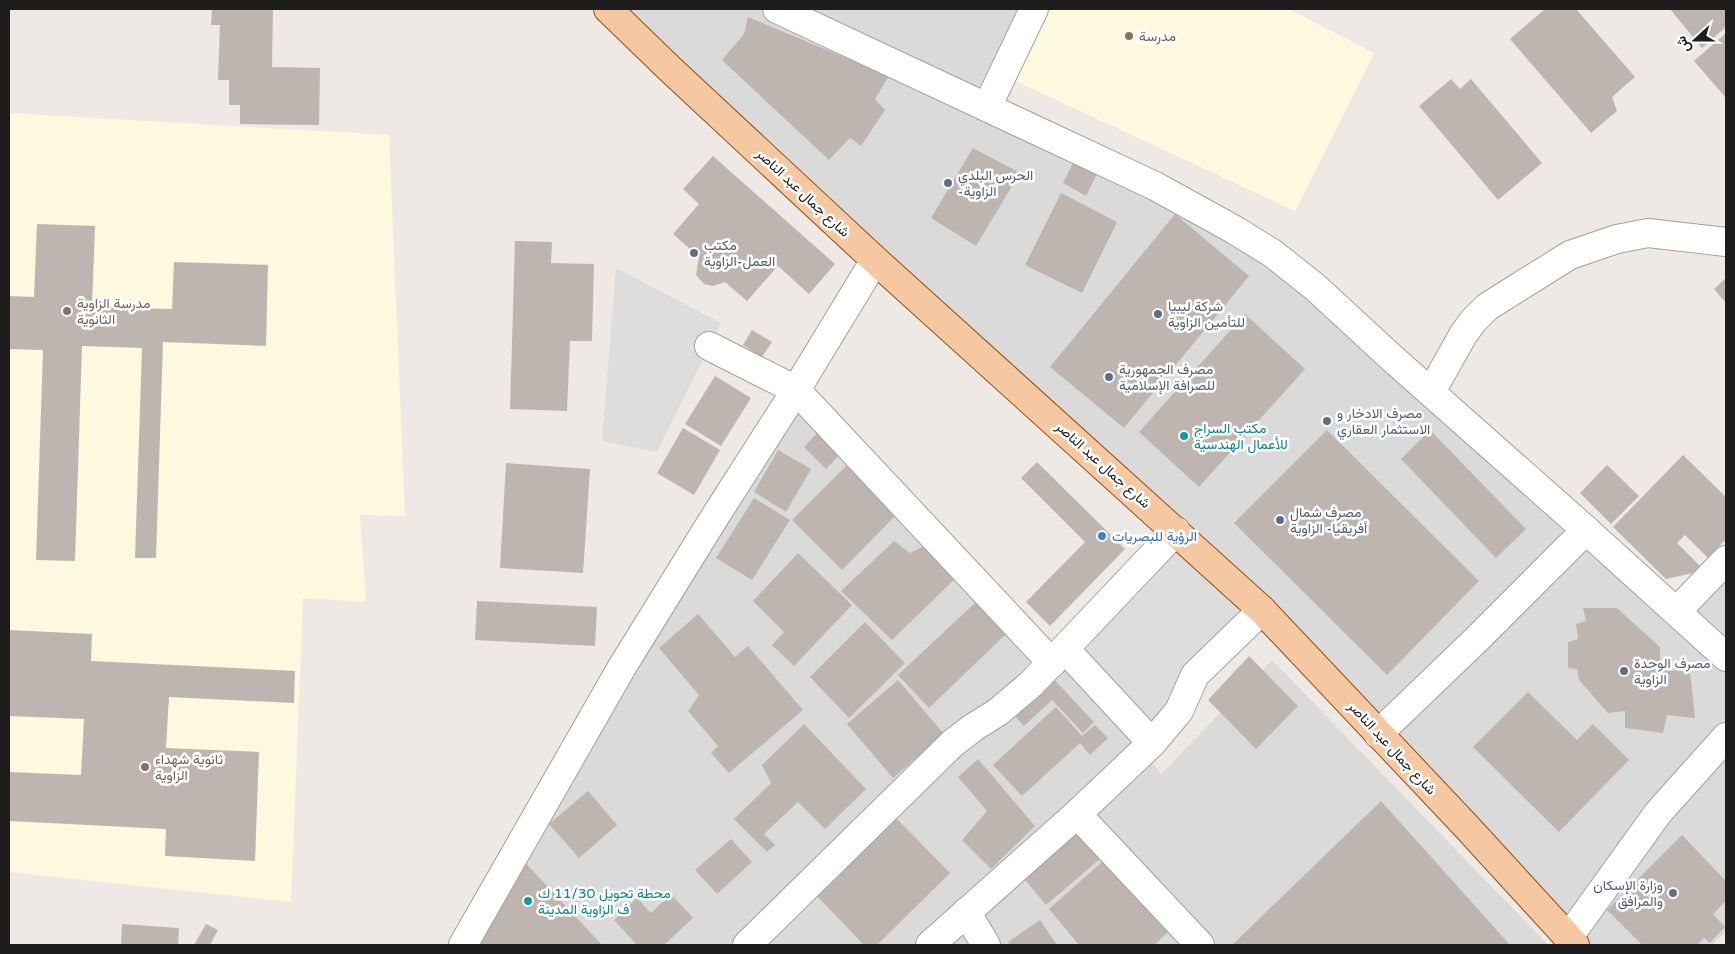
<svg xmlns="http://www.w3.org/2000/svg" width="1735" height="954" font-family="'Varela Round',Vazirmatn,sans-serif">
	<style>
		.residential { fill: #dbdadb }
		.education { fill: #fcf9de }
		.parking { fill: #ddd }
		.building { fill: #beb5b1 }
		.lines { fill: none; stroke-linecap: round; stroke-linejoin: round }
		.minor-casing { stroke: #a1a1a1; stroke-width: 30 }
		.major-casing { stroke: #8c520b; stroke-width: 30 }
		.minor { stroke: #fff; stroke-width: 28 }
		.major { stroke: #f5c8a2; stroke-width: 28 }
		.education-dot { fill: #8d6e63; stroke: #fff; stroke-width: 2 }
		.service-dot { fill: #5c6f8a; stroke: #fff; stroke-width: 2 }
		.culture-dot { fill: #0f9aa8; stroke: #fff; stroke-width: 2 }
		.shop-dot { fill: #3f7fe0; stroke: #fff; stroke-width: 2 }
		.labels { text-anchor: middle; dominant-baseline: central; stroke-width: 5; stroke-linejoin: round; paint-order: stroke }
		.education-label { font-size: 14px; fill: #785e54; stroke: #fff; text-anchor: start }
		.service-label { font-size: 14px; fill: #4e5e75; stroke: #fff; text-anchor: start }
		.street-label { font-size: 14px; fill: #1d1d1d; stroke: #fff }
		.culture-label { font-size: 14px; fill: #0d838f; stroke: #fff; text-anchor: start }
		.shop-label { font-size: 14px; fill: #366cbe; stroke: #fff; text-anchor: start }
	</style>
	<rect width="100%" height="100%" fill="#eee9e4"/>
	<!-- residential -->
	<g class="residential">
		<path d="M611,9H765L1272,253L1726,662V931L1712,945H1577L1262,606Z"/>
		<path d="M775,9H1036L987,106Z"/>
		<path d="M796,391L1051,664L1065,651L1161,774L1272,660L1548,945H467Z"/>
		<path d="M1726,563V654L1679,611Z"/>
	</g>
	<!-- education -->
	<g class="education">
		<path d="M1045,9H1289L1374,53L1295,211L1011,79Z"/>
		<path d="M9,113L389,135L405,516L360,515L366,602L303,598L291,902L9,872Z"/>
	</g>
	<!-- parking -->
	<g class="parking">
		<path d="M616,268L721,323L657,452L602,441Z"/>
		<path d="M1176,531L1262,610L1152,743L1065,649Z"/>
	</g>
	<!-- building -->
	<g class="building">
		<path d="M212,9H273L272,67L320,68L319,125L240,124V105H229V80H218L220,25H211Z"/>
		<path d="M1545,9H1576L1635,77L1612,97L1617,111L1591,133L1510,39Z"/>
		<path d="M1670,9H1726V27L1702,48Z"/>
		<path d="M748,17L889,76L875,99L885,110L861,146L850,138L829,160L722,60L744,34Z"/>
		<path d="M1726,33V98L1694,61Z"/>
		<path d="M1451,79L1460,89L1471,79L1542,163L1498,200L1419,106Z"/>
		<path d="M973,148L1020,173L976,246L931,218Z"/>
		<path d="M713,156L835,264L809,294L778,266L747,301L725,282L713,286L704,284L696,275L699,257L673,234L699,204L683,189Z"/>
		<path d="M1074,161L1097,174L1086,196L1063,183Z"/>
		<path d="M1061,193L1117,222L1082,293L1025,265Z"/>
		<path d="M1175,214L1249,276L1124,428L1050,367Z"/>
		<path d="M37,224L95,226L92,307L172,309L174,262L268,265L266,346L163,342L156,558H135L142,348L82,346L75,561L36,560L43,350L9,349V296L34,297Z"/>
		<path d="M515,241L552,242L551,263L594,264L592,341H570L567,411L510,409Z"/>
		<path d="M1726,278V303L1714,289Z"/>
		<path d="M1245,314L1305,369L1199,487L1139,432Z"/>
		<path d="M752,330L772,342L762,357L743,345Z"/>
		<path d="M715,376L751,398L721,446L685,424Z"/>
		<path d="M683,428L720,450L694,495L657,473Z"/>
		<path d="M1327,430L1479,581L1387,675L1234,523Z"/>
		<path d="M1430,430L1526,529L1496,558L1401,459Z"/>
		<path d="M819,431L841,453L826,469L804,447Z"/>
		<path d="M778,450L811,469L786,512L754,492Z"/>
		<path d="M1683,455L1726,497V539L1708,558L1685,535L1677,543L1700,566L1693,573L1666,579L1613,527Z"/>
		<path d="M1037,462L1125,549L1050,626L1026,602L1085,542L1021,478Z"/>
		<path d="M506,463L590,469L583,573L500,568Z"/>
		<path d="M848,464L897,514L842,570L792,520Z"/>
		<path d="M1607,465L1639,496L1611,524L1580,493Z"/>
		<path d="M754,498L790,520L752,580L716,558Z"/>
		<path d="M894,541L910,553L930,543L960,574L892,640L841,591Z"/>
		<path d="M798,553L852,605L794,666L772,645L784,632L753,601Z"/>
		<path d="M477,601L597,607L595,646L475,640Z"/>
		<path d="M976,602L1006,634L929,708L898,675Z"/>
		<path d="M1583,608H1617L1660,647V670L1690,671L1695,718L1667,715L1663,733L1625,728V711L1608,713L1579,680L1577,669L1568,668V642L1578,639L1576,624L1586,621Z"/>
		<path d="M698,614L735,657L748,646L803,710L729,773L711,753L718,746L688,711L699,695L659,648Z"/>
		<path d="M865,622L905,663L849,718L810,677Z"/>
		<path d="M9,630L92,634L91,661L295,671L294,703L169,697L166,748L259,752L255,861L165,856L166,829L9,821V772L81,775L84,719L9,716Z"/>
		<path d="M1249,656L1298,706L1256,749L1208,700Z"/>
		<path d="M1048,673L1094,722L1083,733L1052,700L1024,726L1009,710Z"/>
		<path d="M898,680L944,734L893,778L847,724Z"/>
		<path d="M1528,692L1577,740L1593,724L1629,760L1559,832L1473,747Z"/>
		<path d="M1056,707L1082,736L1095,725L1108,738L1090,755L1080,743L1022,796L993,765Z"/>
		<path d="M804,724L866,789L825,829L798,802L764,834L775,845L767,852L734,819L771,783L762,765Z"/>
		<path d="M978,759L1035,826L991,869L962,840L987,811L958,777Z"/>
		<path d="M588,791L617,825L579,858L549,824Z"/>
		<path d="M1381,801L1510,945H1232Z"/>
		<path d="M896,818L950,873L877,945H864L816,895Z"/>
		<path d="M1077,829L1101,858L1046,905L1022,876Z"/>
		<path d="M1682,835L1726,881V901L1713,914L1725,927L1710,943L1704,938L1697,945H1642L1607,910Z"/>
		<path d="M731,839L752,862L717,894L695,870Z"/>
		<path d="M520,857L602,945H469Z"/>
		<path d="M1103,861L1168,932L1154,945H1079L1049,909Z"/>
		<path d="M671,894L693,918L664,945H637L614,920L637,898L651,913Z"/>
		<path d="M1040,920L1057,945H1010L1008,942Z"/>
		<path d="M122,924L179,928L178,945H121Z"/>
		<path d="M206,924L218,930L210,945H194Z"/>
	</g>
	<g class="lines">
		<defs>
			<g id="minor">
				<path d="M777,9L1155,186L1233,229L1272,253L1315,287L1393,359L1586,530L1726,657"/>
				<path d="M987,107L1034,9"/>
				<path d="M709,346L796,390L1052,663"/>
				<path d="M1431,392L1463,335L1473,321L1487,307L1570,255L1617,239L1648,233L1726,242"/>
				<path d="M1677,611L1726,560"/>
				<path d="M1065,649L1152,743"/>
				<path d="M1378,734L1476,640L1586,530"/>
				<path d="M1077,814L1200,945"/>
				<path d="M966,912L986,945"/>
				<path d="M1568,938L1658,813L1726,737"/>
				<path d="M463,945L622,667L716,515L796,390L875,260"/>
				<path d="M747,945L953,743L974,727L998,712L1031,684L1176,531"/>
				<path d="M930,945L1077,814L1152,743L1179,711L1195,675L1262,610"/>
			</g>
			<path id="major" d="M608,9L670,69L875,260L1262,610L1465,825L1575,945"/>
		</defs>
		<!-- minor casing -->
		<use href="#minor" class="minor-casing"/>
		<!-- major casing -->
		<use href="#major" class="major-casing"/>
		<!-- minor -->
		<use href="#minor" class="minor"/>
		<!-- major -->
		<use href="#major" class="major"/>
	</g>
	<!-- markers -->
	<g class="education-dot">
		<circle cx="1129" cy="36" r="5"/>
		<circle cx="67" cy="311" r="5"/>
		<circle cx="145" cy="767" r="5"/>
	</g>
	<g class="service-dot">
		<circle cx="948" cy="183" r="5"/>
		<circle cx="694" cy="253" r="5"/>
		<circle cx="1158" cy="314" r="5"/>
		<circle cx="1109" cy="377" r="5"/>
		<circle cx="1327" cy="421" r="5"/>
		<circle cx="1280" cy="520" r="5"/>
		<circle cx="1624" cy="671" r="5"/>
		<circle cx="1673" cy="893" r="5"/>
	</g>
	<g class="culture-dot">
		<circle cx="1184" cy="436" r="5"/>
		<circle cx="528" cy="901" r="5"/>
	</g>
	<circle class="shop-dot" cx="1102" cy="536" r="5"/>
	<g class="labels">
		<!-- education labels -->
		<g class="education-label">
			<text x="1139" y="36">مدرسة</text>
			<text x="77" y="303">مدرسة الزاوية<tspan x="77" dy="16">الثانوية</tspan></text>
			<text x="155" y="759">ثانوية شهداء<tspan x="155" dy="16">الزاوية</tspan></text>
		</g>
		<!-- service labels -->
		<g class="service-label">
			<text x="958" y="175">الحرس البلدي<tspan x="958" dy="16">-الزاوية</tspan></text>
			<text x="704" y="245">مكتب<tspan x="704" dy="16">العمل-الزاوية</tspan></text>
			<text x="1168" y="306">شركة ليبيا<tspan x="1168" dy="16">للتأمين الزاوية</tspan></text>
			<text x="1119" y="369">مصرف الجمهورية<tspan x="1119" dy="16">للصرافة الإسلامية</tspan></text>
			<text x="1337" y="413">مصرف الادخار و<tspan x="1337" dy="16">الاستثمار العقاري</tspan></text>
			<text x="1290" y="512">مصرف شمال<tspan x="1290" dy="16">أفريقيا- الزاوية</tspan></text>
			<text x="1634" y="663">مصرف الوحدة<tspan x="1634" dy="16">الزاوية</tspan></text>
			<text x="1663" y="885" text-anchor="end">وزارة الإسكان<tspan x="1663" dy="16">والمرافق</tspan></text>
		</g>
		<!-- street labels -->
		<g class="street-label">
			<text transform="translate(803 193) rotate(43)">شارع جمال عبد الناصر</text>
			<text transform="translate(1103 465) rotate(42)">شارع جمال عبد الناصر</text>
			<text transform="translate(1392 748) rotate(47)">شارع جمال عبد الناصر</text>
		</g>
		<!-- culture labels -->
		<g class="culture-label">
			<text x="1194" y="428">مكتب السراج<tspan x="1194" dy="16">للأعمال الهندسية</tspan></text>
			<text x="538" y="893">محطة تحويل 11/30 ك<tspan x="538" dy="16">ف الزاوية المدينة</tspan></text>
		</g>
		<!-- shop labels -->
		<g class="shop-label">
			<text x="1112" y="536">الرؤية للبصريات</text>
		</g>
	</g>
	<!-- border -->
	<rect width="1735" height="954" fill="none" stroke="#1d1d1d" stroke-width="20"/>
	<!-- north arrow -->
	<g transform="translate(1695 40) rotate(249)" stroke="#ffffff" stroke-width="4" paint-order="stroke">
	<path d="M0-4L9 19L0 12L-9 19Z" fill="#1d1d1d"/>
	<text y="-8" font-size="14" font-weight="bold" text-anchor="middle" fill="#1d1d1d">ش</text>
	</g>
</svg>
